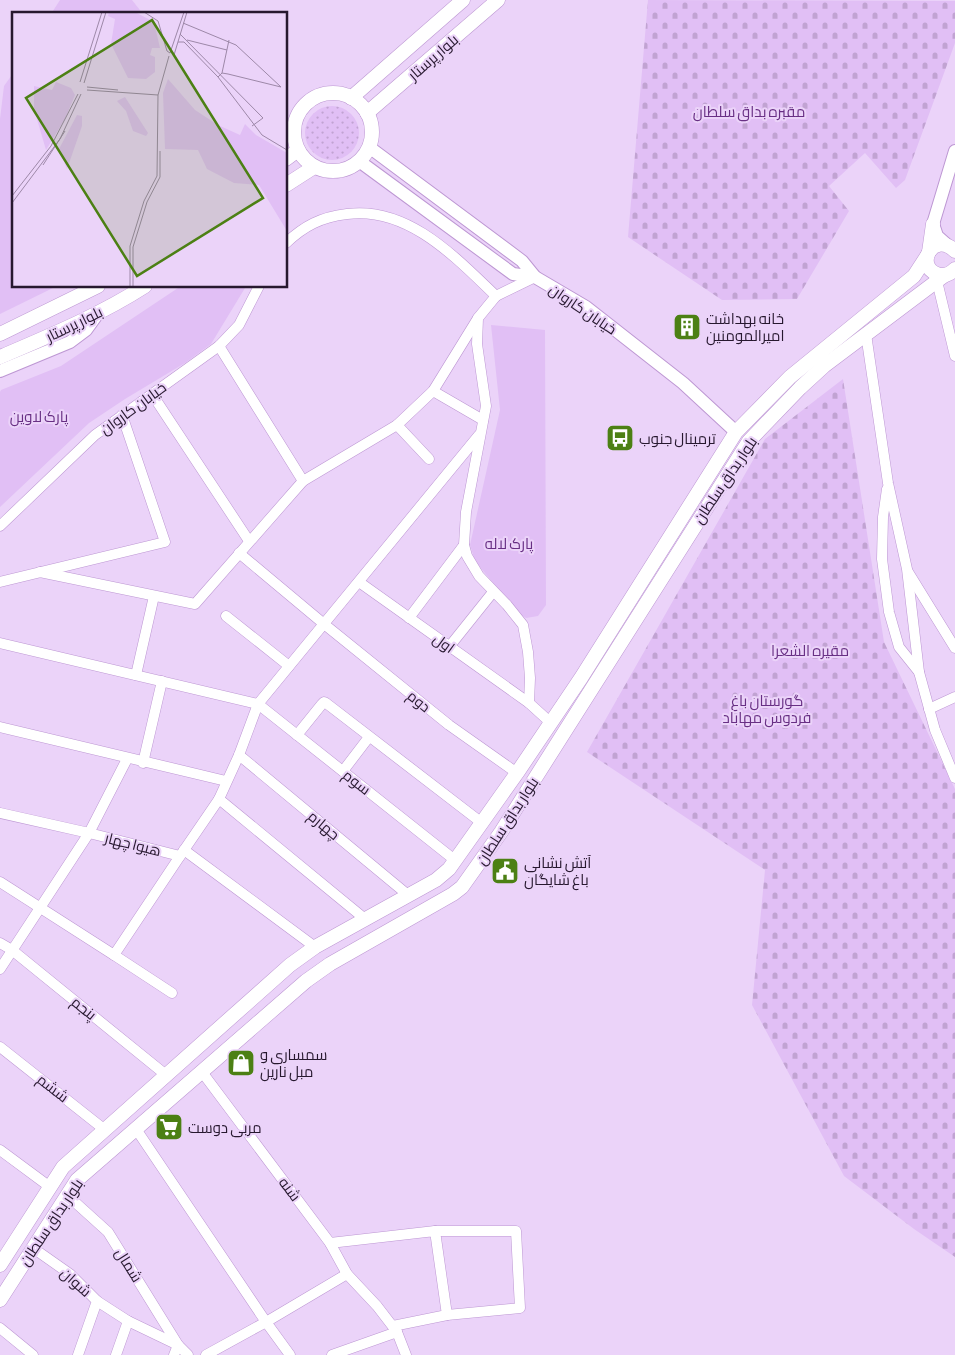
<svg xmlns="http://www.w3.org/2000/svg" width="955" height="1355" font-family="'Asap Condensed',Cairo,sans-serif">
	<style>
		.grass { fill: url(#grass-dots) }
		.cemetery { fill: url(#cemetery-stones) }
		.park { fill: #e1bff5 }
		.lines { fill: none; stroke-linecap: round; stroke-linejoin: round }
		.minor-casing { stroke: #bd97d3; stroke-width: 11 }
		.tertiary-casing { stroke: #bd97d3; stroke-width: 14 }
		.secondary-casing { stroke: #bd97d3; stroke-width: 15 }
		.minor { stroke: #fff; stroke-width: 10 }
		.tertiary { stroke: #fff; stroke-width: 12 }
		.secondary { stroke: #fff; stroke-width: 14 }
		.labels { text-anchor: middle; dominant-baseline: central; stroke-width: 4; stroke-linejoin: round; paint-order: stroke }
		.street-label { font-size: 15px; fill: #27182f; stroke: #ebd3f9 }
		.park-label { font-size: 15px; fill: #682f84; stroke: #ebd3f9 }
		.poi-label { font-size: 15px; fill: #27182f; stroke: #ebd3f9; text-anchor: start }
		.inset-road { fill: none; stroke: #9d88a8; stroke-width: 1 }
		.view { fill: #4c8014; fill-opacity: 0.15; stroke: #4c8014; stroke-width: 2.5 }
		.inset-edge { fill: none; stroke: #27182f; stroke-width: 2.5 }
	</style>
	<defs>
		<pattern id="grass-dots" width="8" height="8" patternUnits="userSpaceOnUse" patternTransform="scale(1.25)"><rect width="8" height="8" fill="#e1bff5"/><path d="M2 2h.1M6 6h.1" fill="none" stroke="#c1a3d2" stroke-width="1.8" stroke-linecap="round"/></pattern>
		<pattern id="cemetery-stones" width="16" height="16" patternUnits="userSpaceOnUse" patternTransform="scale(1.25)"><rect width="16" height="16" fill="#e1bff5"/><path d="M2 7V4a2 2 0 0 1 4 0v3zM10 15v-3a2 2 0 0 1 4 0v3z" fill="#c1a3d2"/></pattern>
	</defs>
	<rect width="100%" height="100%" fill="#ebd3f9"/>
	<!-- grass -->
	<circle class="grass" cx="332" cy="133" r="27"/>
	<!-- cemetery -->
	<g class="cemetery">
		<path d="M648,0L955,1V43L905,180L896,188L865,153L829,186L849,211L797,299L722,300L628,237Z"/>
		<path d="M843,379L884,642L955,789V1257L914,1229L844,1176L752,1005L765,870L587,752L765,439Z"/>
	</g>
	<!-- park -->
	<g class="park">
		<path d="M60,0H132L143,14H51Z"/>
		<path d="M14,72V286H57L0,314V119L4,86Z"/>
		<path d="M181,286H243L245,288L211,344L185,363L125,399L89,423L0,507V392L1,390L61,366Z"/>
		<path d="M491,325L545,330L546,605L538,616L526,618L518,613L475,561L470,545L500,410Z"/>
	</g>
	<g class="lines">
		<defs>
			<g id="minor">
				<path d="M286,243C304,226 321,217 347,214C408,206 455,257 496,296L535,277"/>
				<path d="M937,281L955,356"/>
				<path d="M496,296L478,318L477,344L486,406L466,512L464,545L467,556L479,576L507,605L523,625L528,652L530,678L529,703L551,723"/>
				<path d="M866,334L888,483L907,569L919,672L935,730L955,778"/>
				<path d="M219,346L303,481"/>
				<path d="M433,391L483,420"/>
				<path d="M152,394L249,541"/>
				<path d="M397,425L429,459"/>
				<path d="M887,489L883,517L882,559L889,612L899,647L919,672"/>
				<path d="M0,526L95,435L219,346L239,325L259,286"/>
				<path d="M239,553L324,624L449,725L517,773"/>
				<path d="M40,572L195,604L303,481L397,425L433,391L478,318"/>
				<path d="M908,572L955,648"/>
				<path d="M0,582L165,542L122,415"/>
				<path d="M359,582L529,703"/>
				<path d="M226,616L289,666"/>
				<path d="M409,618L464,545"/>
				<path d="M0,643L258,704L456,861"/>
				<path d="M449,647L493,592"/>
				<path d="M136,675L154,596"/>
				<path d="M929,709L955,697"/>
				<path d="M0,727L226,781"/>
				<path d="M297,735L322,704L324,702L326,703L482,823"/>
				<path d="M239,755L408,895"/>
				<path d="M143,763L162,681"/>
				<path d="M343,771L369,737"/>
				<path d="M219,799L365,919"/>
				<path d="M0,813L89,833L180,856L219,799L239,755L258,704L479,435"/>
				<path d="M184,850L315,947"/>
				<path d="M0,882L114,955L180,856"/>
				<path d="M0,943L12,950L166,1075"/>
				<path d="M114,955L172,993"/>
				<path d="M0,969L89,833L127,759"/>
				<path d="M0,1047L105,1130"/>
				<path d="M202,1072L330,1243L347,1274L377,1306L397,1332L332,1355"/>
				<path d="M136,1129L266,1322L290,1355"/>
				<path d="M0,1150L50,1187"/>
				<path d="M67,1195L108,1232L178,1345L188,1355"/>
				<path d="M435,1231H516L520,1308L447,1315"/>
				<path d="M330,1243L435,1231L447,1315L393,1326"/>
				<path d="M33,1248L70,1274L97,1301L78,1355"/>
				<path d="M97,1301L128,1321L178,1345L174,1355"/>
				<path d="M0,1328L33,1355"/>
				<path d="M397,1332L406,1355"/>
				<path d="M116,1355L128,1321"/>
				<path d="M206,1355L266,1322L347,1274"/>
			</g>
			<g id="tertiary">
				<path d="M369,147L522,261L535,277L586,307L683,383L736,432"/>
				<path d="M359,161L513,274L535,277"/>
				<path d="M946,244L937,236L933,224L955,151"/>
				<path d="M0,371L70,342L86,330L99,312"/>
			</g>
			<g id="secondary">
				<circle cx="333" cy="132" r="39"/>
				<path d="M351,98L463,0"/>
				<path d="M367,113L498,0"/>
				<path d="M286,159L298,150"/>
				<path d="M286,185L314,167"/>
				<path d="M955,251C934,230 914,265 937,274C944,277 950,274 955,269"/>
				<path d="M929,252L933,224"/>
				<path d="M0,334L98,286"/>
				<path d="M0,357C49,336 100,315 145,286"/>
				<path d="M0,1265L63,1167L290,965L315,947L436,880L449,869L517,773L581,678L736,432L790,377L914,276L927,256"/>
				<path d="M0,1300L77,1180L306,981L330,964L453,894L462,887L501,832L749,441L800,388L824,366L945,275"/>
			</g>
		</defs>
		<!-- minor casing -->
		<use href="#minor" class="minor-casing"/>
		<!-- tertiary casing -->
		<use href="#tertiary" class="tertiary-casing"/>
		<!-- secondary casing -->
		<use href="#secondary" class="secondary-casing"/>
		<!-- minor -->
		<use href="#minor" class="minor"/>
		<!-- tertiary -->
		<use href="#tertiary" class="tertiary"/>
		<!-- secondary -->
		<use href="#secondary" class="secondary"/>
	</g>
	<!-- icons -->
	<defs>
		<symbol id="building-square" viewBox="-11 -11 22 22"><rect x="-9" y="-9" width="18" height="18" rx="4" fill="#4c8014" stroke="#ebd3f9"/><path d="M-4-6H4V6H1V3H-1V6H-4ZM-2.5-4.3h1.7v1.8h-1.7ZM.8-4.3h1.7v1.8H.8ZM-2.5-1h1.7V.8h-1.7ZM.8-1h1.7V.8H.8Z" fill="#fff"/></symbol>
		<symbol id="bus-square" viewBox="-11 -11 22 22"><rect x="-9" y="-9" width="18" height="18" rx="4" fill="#4c8014" stroke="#ebd3f9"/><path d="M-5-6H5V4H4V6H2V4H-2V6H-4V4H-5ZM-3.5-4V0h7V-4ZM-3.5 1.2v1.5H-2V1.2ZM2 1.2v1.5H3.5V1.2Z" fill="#fff"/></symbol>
		<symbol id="civic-square" viewBox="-11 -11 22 22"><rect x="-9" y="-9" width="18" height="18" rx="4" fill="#4c8014" stroke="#ebd3f9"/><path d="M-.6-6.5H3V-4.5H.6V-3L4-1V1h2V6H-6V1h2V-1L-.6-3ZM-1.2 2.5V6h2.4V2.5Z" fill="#fff"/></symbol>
		<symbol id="shop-square" viewBox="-11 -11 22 22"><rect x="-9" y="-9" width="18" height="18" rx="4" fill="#4c8014" stroke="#ebd3f9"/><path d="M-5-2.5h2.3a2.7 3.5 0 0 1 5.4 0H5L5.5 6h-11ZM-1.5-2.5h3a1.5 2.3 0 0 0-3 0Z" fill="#fff"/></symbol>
		<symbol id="supermarket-square" viewBox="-11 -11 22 22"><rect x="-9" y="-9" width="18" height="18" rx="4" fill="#4c8014" stroke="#ebd3f9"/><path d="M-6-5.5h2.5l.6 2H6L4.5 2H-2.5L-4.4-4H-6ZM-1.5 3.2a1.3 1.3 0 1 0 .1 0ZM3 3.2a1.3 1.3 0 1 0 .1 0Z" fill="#fff"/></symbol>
	</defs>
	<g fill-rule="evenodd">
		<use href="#building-square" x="671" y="311" width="32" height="32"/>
		<use href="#bus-square" x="604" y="422" width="32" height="32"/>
		<use href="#civic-square" x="489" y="855" width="32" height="32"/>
		<use href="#shop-square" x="225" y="1047" width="32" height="32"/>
		<use href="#supermarket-square" x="153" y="1111" width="32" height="32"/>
	</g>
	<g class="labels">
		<!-- street labels -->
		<g class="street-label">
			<text transform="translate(433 57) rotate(-41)">بلوار پرستار</text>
			<text transform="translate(583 309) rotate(34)">خیابان کاروان</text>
			<text transform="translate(74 324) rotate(-26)">بلوار پرستار</text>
			<text transform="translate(133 408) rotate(-36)">خیابان کاروان</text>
			<text transform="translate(725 480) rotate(-56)">بلوار بداق سلطان</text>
			<text transform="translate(444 643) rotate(36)">اول</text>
			<text transform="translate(419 701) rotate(39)">دوم</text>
			<text transform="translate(357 782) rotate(38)">سوم</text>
			<text transform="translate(507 821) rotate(-57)">بلوار بداق سلطان</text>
			<text transform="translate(324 825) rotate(40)">چهارم</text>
			<text transform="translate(133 844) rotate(14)">هیوا چهار</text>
			<text transform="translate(84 1008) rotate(39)">پنجم</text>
			<text transform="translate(53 1088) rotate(38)">ششم</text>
			<text transform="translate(290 1189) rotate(53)">شنه</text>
			<text transform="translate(51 1222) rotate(-56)">بلوار بداق سلطان</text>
			<text transform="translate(129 1265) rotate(58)">شمال</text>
			<text transform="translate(76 1282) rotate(42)">شوان</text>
		</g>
		<!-- park labels -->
		<g class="park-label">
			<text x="749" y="111">مقبره بداق سلطان</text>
			<text x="39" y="416">پارک لاوین</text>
			<text x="509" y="543">پارک لاله</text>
			<text x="810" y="650">مقیره الشعرا</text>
			<text x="767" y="700">گورستان باغ<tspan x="767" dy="17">فردوس مهاباد</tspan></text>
		</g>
		<!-- poi labels -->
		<g class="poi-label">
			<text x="706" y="318">خانه بهداشت<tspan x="706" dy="17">امیرالمومنین</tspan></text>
			<text x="639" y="438">ترمینال جنوب</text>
			<text x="524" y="862">آتش نشانی<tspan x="524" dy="17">باغ شایگان</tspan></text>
			<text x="260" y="1054">سمساری و<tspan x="260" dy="17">مبل نارین</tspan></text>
			<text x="188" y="1127">مربی دوست</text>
		</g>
	</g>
	<!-- overview -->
	<g transform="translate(12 12)">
		<rect width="275" height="275" fill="#ebd3f9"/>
		<path d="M97,0H123L142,10L148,36H140L138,43L143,45V60L134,67L116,66L99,32L103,7L96,4ZM156,67L183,98L206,113L228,123L233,112L244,123L275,141V219L247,173L222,171L195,157L186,138L153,137L151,81Z" fill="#e1bff5"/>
		<path d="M44,70L59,76L63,83L53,107L34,138L22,97V74L40,78ZM113,85L136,121L134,124L121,119L114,99L105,89ZM65,103L70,104V114L55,157L47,137Z" fill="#e1bff5"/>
		<path class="inset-road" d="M132,0L146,9L155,39L158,41M171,11L224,33L269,75M168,22L251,106L240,114M175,28L215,38M166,30H172L206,65L250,123L275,138M158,41L172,0M162,43L175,0M210,61L217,28M206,65L210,61L216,62L269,75M68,70L90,0M72,71L94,0M75,75L106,78M75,78L146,83M31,153L53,119M0,184L39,134L66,82M0,191L48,127L69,82M118,275V234L132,189L145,164L146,83L157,44M121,275V235L135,190L148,165V139"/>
		<path class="view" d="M140,8L251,186L125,264L14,86Z"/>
		<rect width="275" height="275" class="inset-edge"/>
	</g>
</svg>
